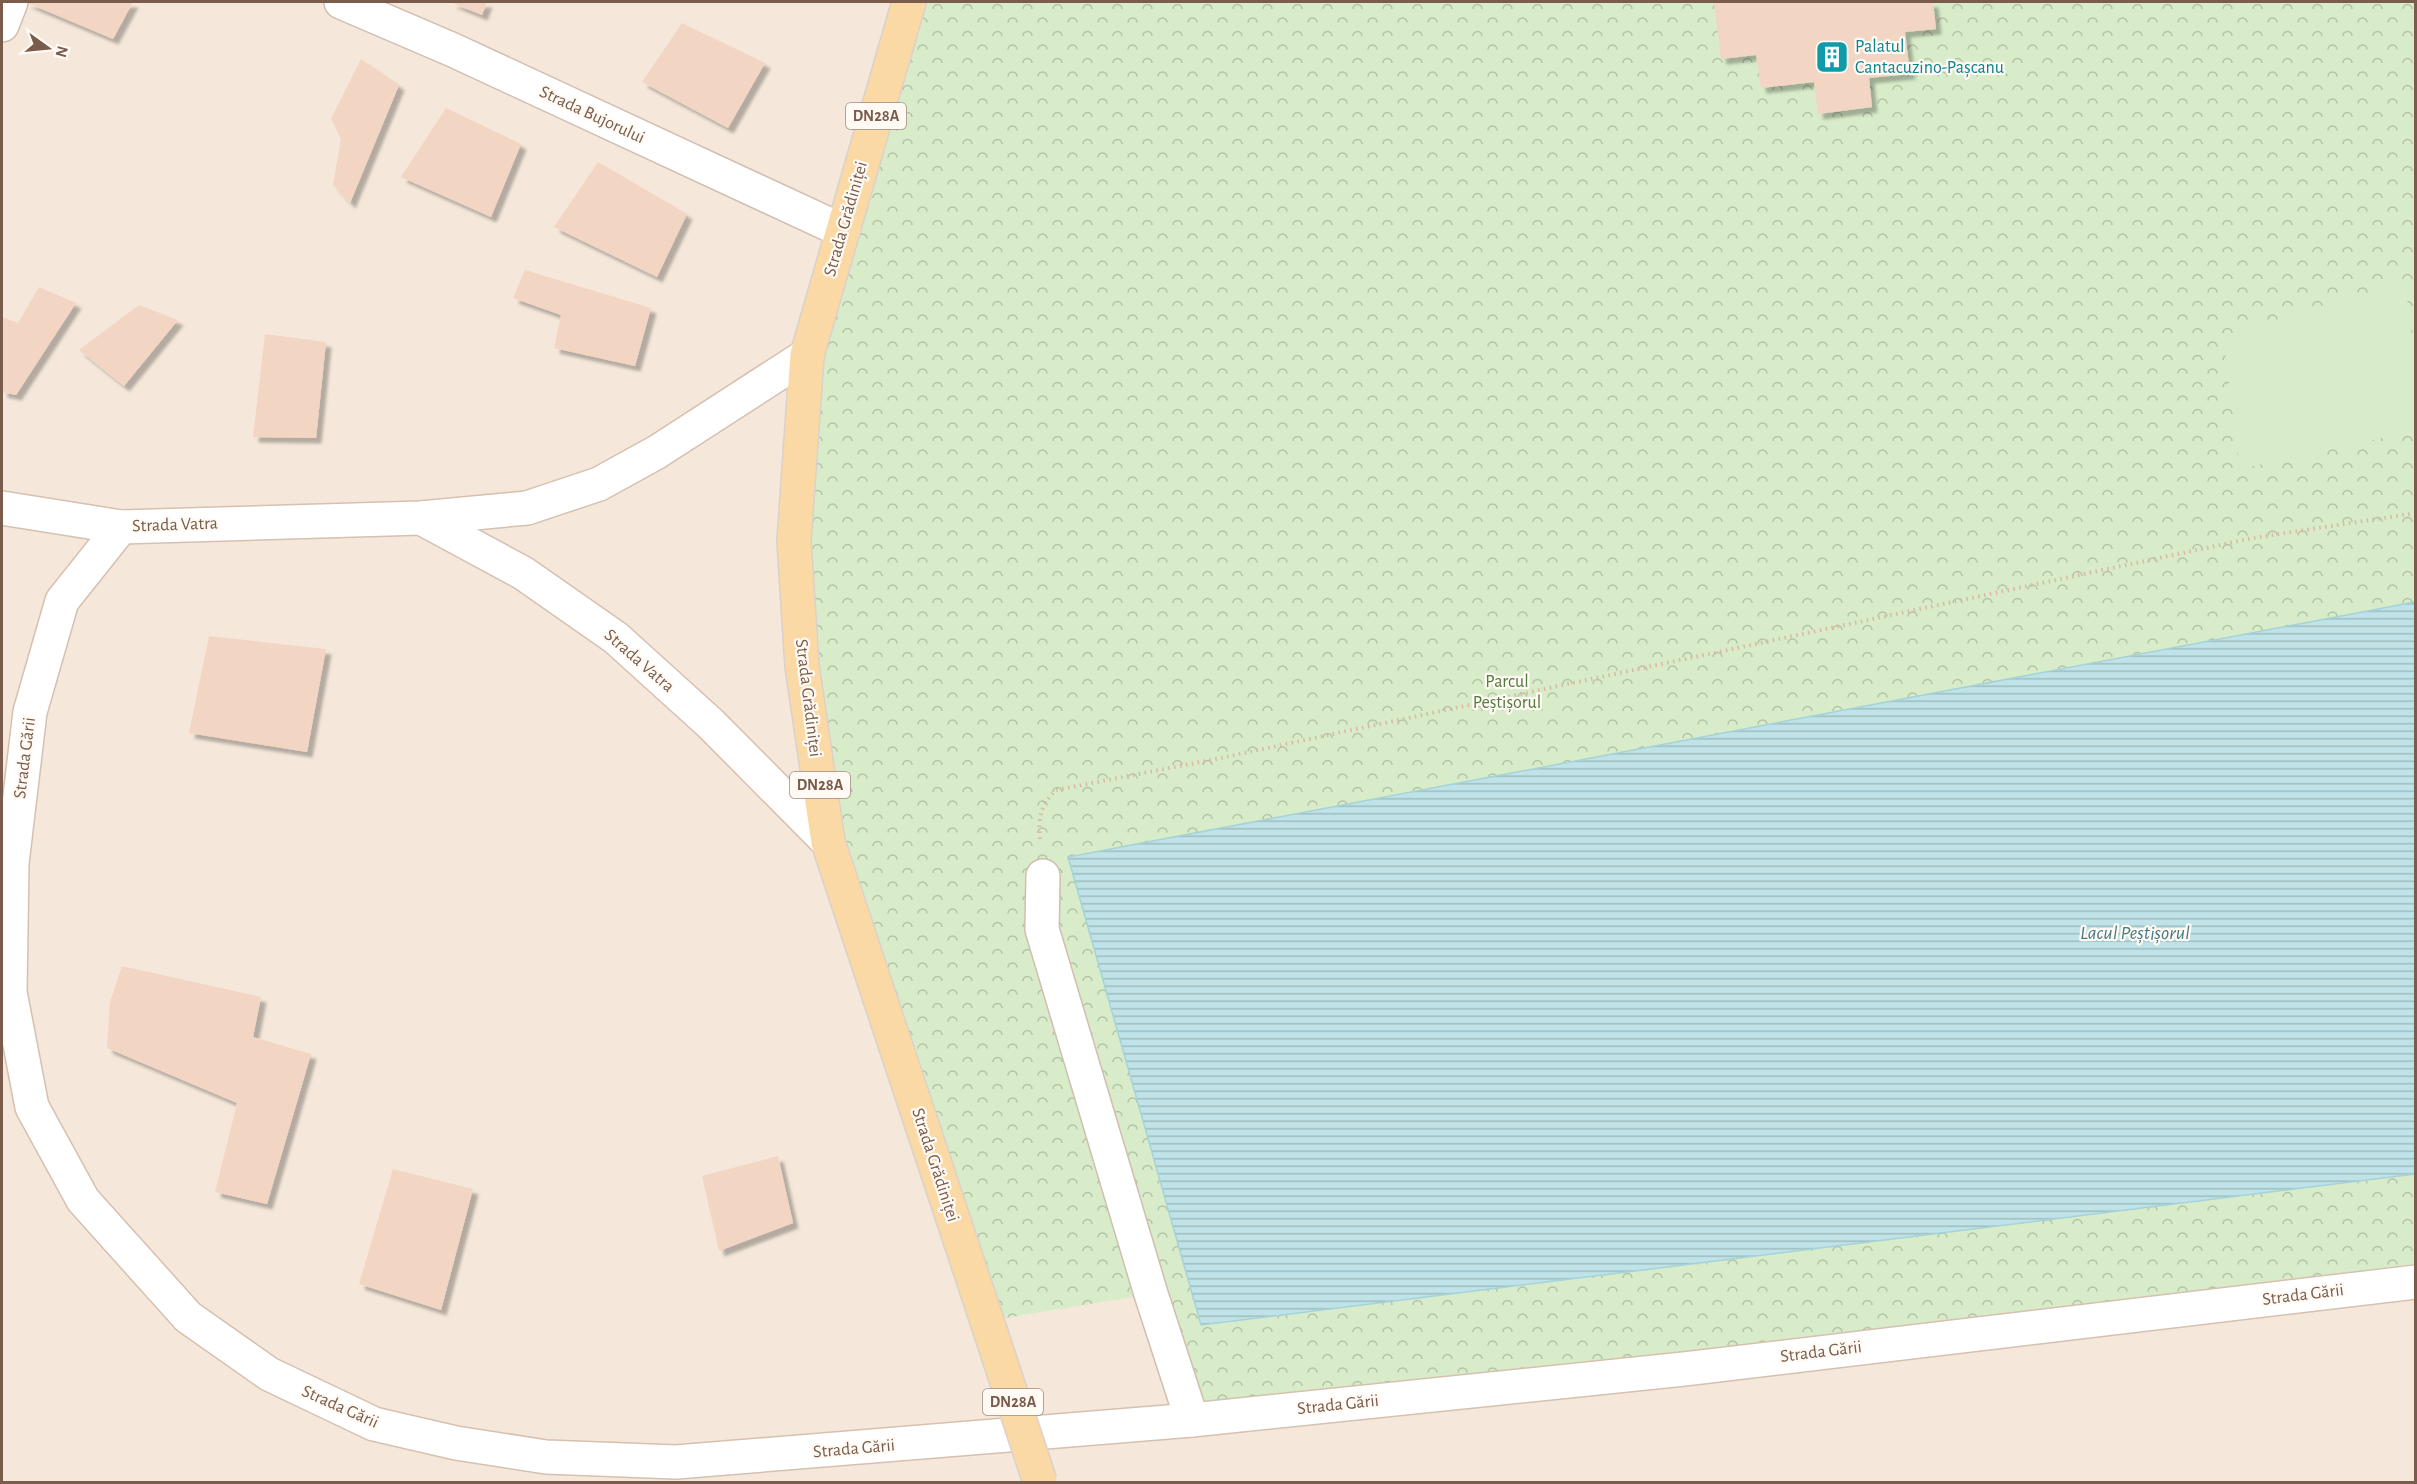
<svg xmlns="http://www.w3.org/2000/svg" width="2417" height="1484" font-family="'Alegreya Sans',sans-serif">
	<style>
		.residential { fill: #f5e8da }
		.park { fill: url(#park-crowns) }
		.pitch { fill: #d8ecc9 }
		.water { fill: url(#water-rules); stroke: #a5d3da; stroke-width: 1.5 }
		.building { fill: #f3d5c3; filter: url(#shadow) }
		.lines { fill: none; stroke-linecap: round; stroke-linejoin: round }
		.street-casing { stroke: #d1beb0; stroke-width: 36 }
		.secondary-casing { stroke: #d6c0b0; stroke-width: 36 }
		.primary-casing { stroke: #dad1cd; stroke-width: 36 }
		.path { stroke: #d9b8a5; stroke-width: 4; stroke-dasharray: 1.5 4.5; stroke-linecap: butt }
		.street { stroke: #fff; stroke-width: 33 }
		.secondary { stroke: #fff; stroke-width: 33 }
		.primary { stroke: #fbd9a5; stroke-width: 33 }
		.primary-bridge-casing { stroke: #dad1cd; stroke-width: 36; stroke-linecap: butt }
		.primary-bridge { stroke: #fbd9a5; stroke-width: 33 }
		.labels { text-anchor: middle; dominant-baseline: central; stroke-width: 4.5; stroke-linejoin: round; paint-order: stroke }
		.shield { fill: #fffaf3; stroke: #a28b7f; stroke-width: 1.5 }
		.shield-label { font-size: 16px; font-weight: bold; fill: #7a5c4d }
		.culture-label { font-size: 18px; fill: #0d838f; stroke: #fffaf3; text-anchor: start }
		.street-label { font-size: 18px; fill: #7a5c4d; stroke: #fffaf3 }
		.park-label { font-size: 18px; fill: #537a41; stroke: #fffaf3 }
		.water-label { font-size: 20px; font-style: italic; fill: #437c86; stroke: #fffaf3 }
	</style>
	<defs>
		<pattern id="park-crowns" width="20" height="18" patternUnits="userSpaceOnUse" patternTransform="scale(1.5)"><rect width="20" height="18" fill="#d8ecc9"/><path d="M2 6a3 3 0 1 1 6 0M12 15a3 3 0 1 1 6 0" fill="none" stroke="#b4c2a5"/></pattern>
		<pattern id="water-rules" width="6" height="5" patternUnits="userSpaceOnUse" patternTransform="scale(1.5)"><rect width="6" height="5" fill="#bfe3e8"/><path d="M0 2.5h6" fill="none" stroke="#a0bbbe"/></pattern>
		<filter id="shadow"><feDropShadow dx="5.5" dy="5.5" stdDeviation="1.5" flood-color="#0004"/></filter>
	</defs>
	<rect width="100%" height="100%" fill="#fdf6ec"/>
	<!-- residential -->
	<rect class="residential" x="2" y="2" width="2413" height="1480"/>
	<!-- park -->
	<path class="park" d="M909,2H2415V1282L1192,1420L1151,1294L987,1321L828,842L802,666L807,355Z"/>
	<!-- pitch -->
	<path class="pitch" d="M2405,282L2415,359V431L2240,469L2223,337Z"/>
	<!-- water -->
	<path class="water" d="M2415,602V1174L1201,1325L1068,857Z"/>
	<!-- building -->
	<g class="building">
		<path d="M25,2H133L113,39Z"/>
		<path d="M450,2H487L482,15Z"/>
		<path d="M1714,2H1933L1936,29L1905,32L1910,74L1869,78L1872,107L1818,114L1814,82L1761,88L1756,55L1721,59Z"/>
		<path d="M682,23L765,63L728,128L642,82Z"/>
		<path d="M361,59L399,85L350,203L333,185L341,139L331,119Z"/>
		<path d="M446,108L521,144L491,217L401,177Z"/>
		<path d="M598,162L687,214L657,277L554,227Z"/>
		<path d="M525,270L651,308L635,366L554,348L561,315L513,298Z"/>
		<path d="M39,287L76,303L16,395L2,392V317L18,323Z"/>
		<path d="M139,305L178,320L124,386L79,350Z"/>
		<path d="M265,334L326,342L316,438L253,437Z"/>
		<path d="M209,636L326,649L307,752L189,733Z"/>
		<path d="M122,966L261,997L253,1037L311,1054L267,1204L215,1192L237,1103L107,1048L110,1002Z"/>
		<path d="M778,1156L793,1223L719,1251L702,1176Z"/>
		<path d="M393,1169L473,1189L441,1310L359,1284Z"/>
	</g>
	<g class="lines">
		<defs>
			<g id="street">
				<path d="M341,2L453,50L843,231"/>
				<path d="M2,25L11,2"/>
				<path d="M1043,876L1042,929L1151,1294L1192,1420"/>
			</g>
			<g id="secondary">
				<path d="M2,508L121,527L421,518L527,508L599,484L657,452L807,355"/>
				<path d="M421,518L523,573L616,638L711,724L828,842"/>
				<path d="M121,527L62,601L30,712L12,863L10,992L32,1107L83,1200L188,1317L269,1374L374,1424L456,1443L546,1457L676,1462L1192,1420L1684,1369L2416,1282"/>
			</g>
			<path id="primary" d="M909,2L807,355L794,541L802,666L828,842L987,1321"/>
		</defs>
		<!-- street casing -->
		<use href="#street" class="street-casing"/>
		<!-- secondary casing -->
		<use href="#secondary" class="secondary-casing"/>
		<!-- primary casing -->
		<use href="#primary" class="primary-casing"/>
		<!-- path -->
		<path class="path" d="M1040,839C1038,817 1041,805 1056,790L1216,759L2253,538L2416,513"/>
		<!-- street -->
		<use href="#street" class="street"/>
		<!-- secondary -->
		<use href="#secondary" class="secondary"/>
		<!-- primary -->
		<use href="#primary" class="primary"/>
		<defs>
			<path id="primary-bridge" d="M987,1321L1040,1482"/>
		</defs>
		<!-- primary-bridge casing -->
		<use href="#primary-bridge" class="primary-bridge-casing"/>
		<!-- primary-bridge -->
		<use href="#primary-bridge" class="primary-bridge"/>
	</g>
	<!-- icons -->
	<defs>
		<symbol id="building-square" viewBox="-11 -11 22 22"><rect x="-9" y="-9" width="18" height="18" rx="4" fill="#0f9aa8" stroke="#fffaf3"/><path d="M-4-6H4V6H1V3H-1V6H-4ZM-2.5-4.3h1.7v1.8h-1.7ZM.8-4.3h1.7v1.8H.8ZM-2.5-1h1.7V.8h-1.7ZM.8-1h1.7V.8H.8Z" fill="#fff"/></symbol>
	</defs>
	<g fill-rule="evenodd">
		<use href="#building-square" x="1813" y="38" width="38" height="38"/>
	</g>
	<g class="labels">
		<!-- shield labels -->
		<g class="shield">
			<rect x="846" y="103" width="60" height="26" rx="4.5"/>
			<rect x="790" y="772" width="60" height="26" rx="4.5"/>
			<rect x="983" y="1389" width="60" height="26" rx="4.5"/>
		</g>
		<g class="shield-label">
			<text x="876" y="116">DN28A</text>
			<text x="820" y="785">DN28A</text>
			<text x="1013" y="1402">DN28A</text>
		</g>
		<!-- culture labels -->
		<g class="culture-label">
			<text x="1855" y="47">Palatul<tspan x="1855" dy="21">Cantacuzino-Pașcanu</tspan></text>
		</g>
		<!-- street labels -->
		<g class="street-label">
			<text transform="translate(592 115) rotate(25)">Strada Bujorului</text>
			<text transform="translate(846 219) rotate(-74)">Strada Grădiniței</text>
			<text transform="translate(175 525) rotate(-2)">Strada Vatra</text>
			<text transform="translate(639 661) rotate(41)">Strada Vatra</text>
			<text transform="translate(808 698) rotate(83)">Strada Grădiniței</text>
			<text transform="translate(25 758) rotate(-83)">Strada Gării</text>
			<text transform="translate(935 1165) rotate(72)">Strada Grădiniței</text>
			<text transform="translate(2303 1295) rotate(-7)">Strada Gării</text>
			<text transform="translate(1821 1352) rotate(-7)">Strada Gării</text>
			<text transform="translate(1338 1405) rotate(-6)">Strada Gării</text>
			<text transform="translate(340 1407) rotate(24)">Strada Gării</text>
			<text transform="translate(854 1449) rotate(-5)">Strada Gării</text>
		</g>
		<!-- park labels -->
		<g class="park-label">
			<text x="1507" y="682">Parcul<tspan x="1507" dy="21">Peștișorul</tspan></text>
		</g>
		<!-- water labels -->
		<g class="water-label">
			<text x="2135" y="933">Lacul Peștișorul</text>
		</g>
	</g>
	<!-- border -->
	<rect width="2417" height="1484" fill="none" stroke="#7a5c4d" stroke-width="6"/>
	<!-- north arrow -->
	<g transform="translate(48 48) rotate(105)" stroke="#fffaf3" stroke-width="4.5" paint-order="stroke">
	<path d="M0-4.5L10 22L0 15L-10 22Z" fill="#7a5c4d"/>
	<text y="-9" font-size="16" font-weight="bold" text-anchor="middle" fill="#7a5c4d">N</text>
	</g>
</svg>
